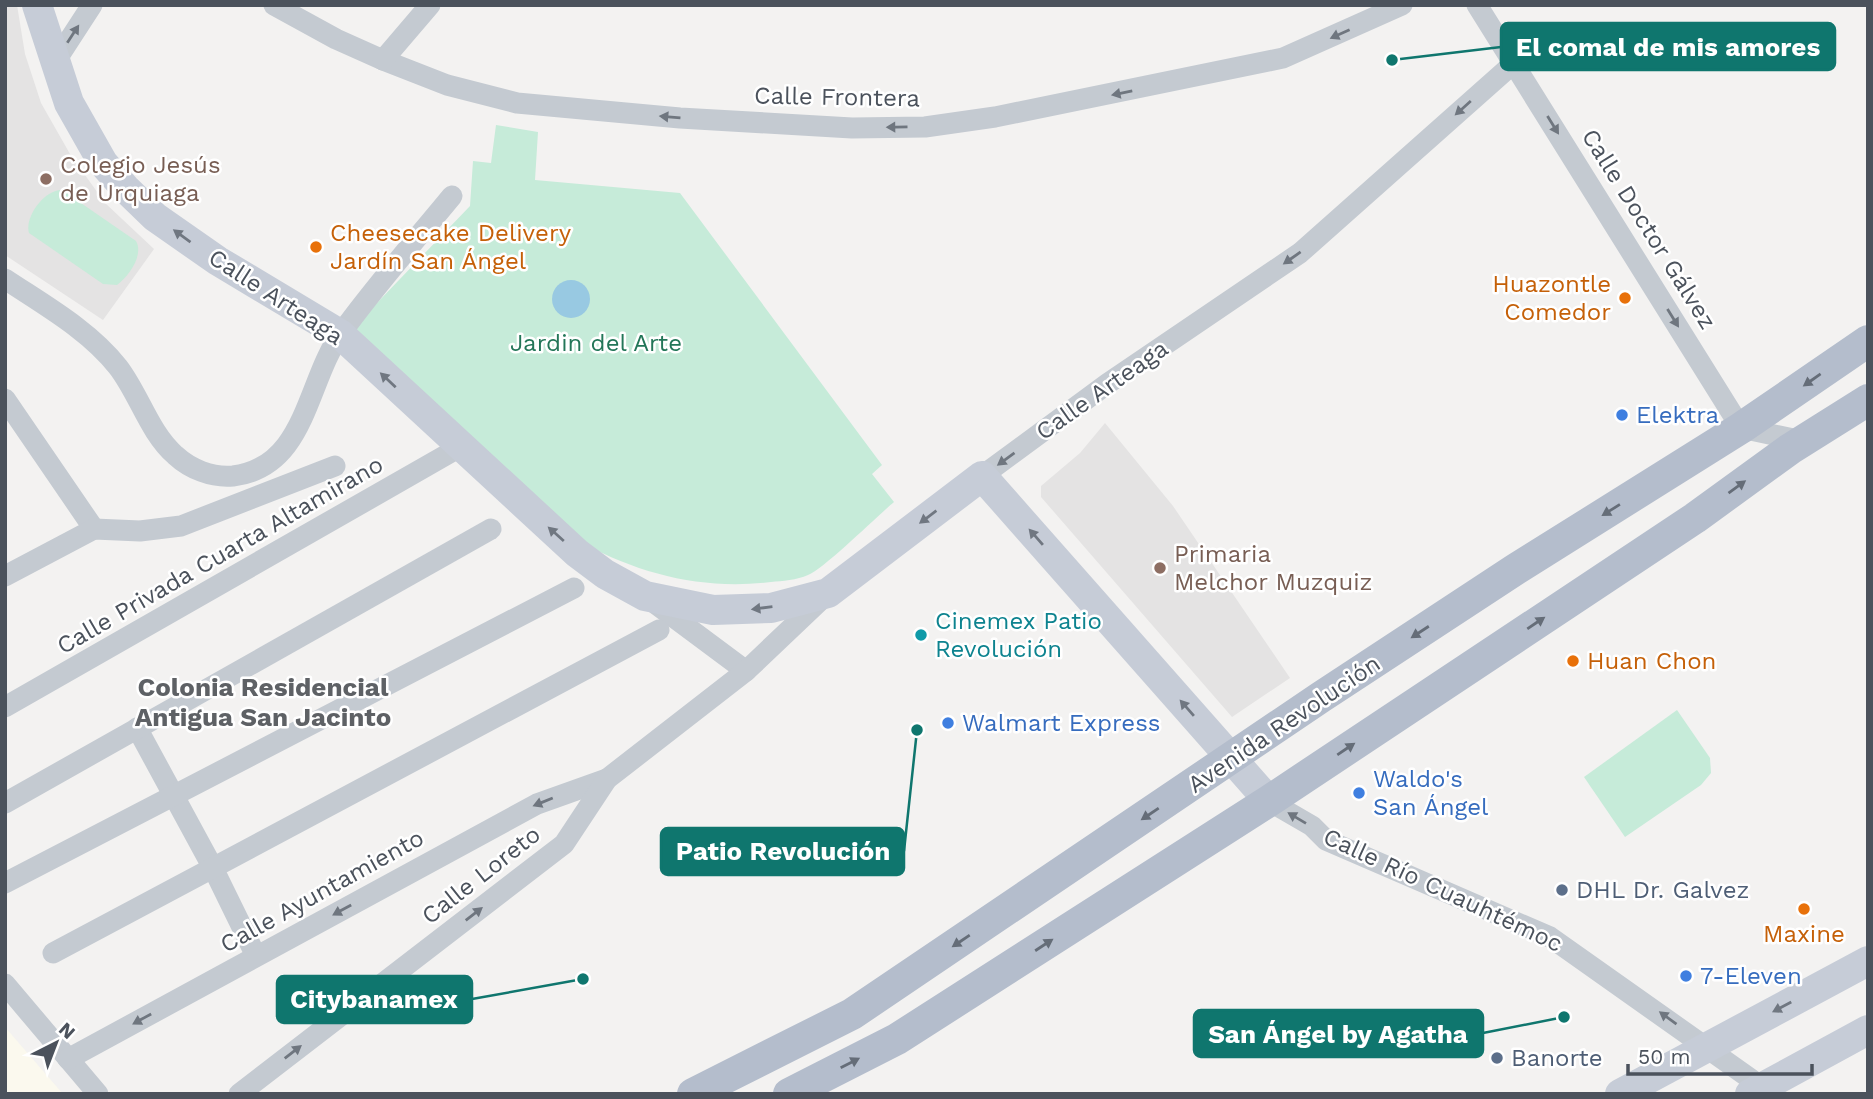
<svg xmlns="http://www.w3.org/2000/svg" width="1873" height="1099" font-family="'Work Sans',sans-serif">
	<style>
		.commercial { fill: #fbf9ee }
		.education { fill: #e4e3e3 }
		.green { fill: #c6ebd9 }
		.water { fill: #98c9e2 }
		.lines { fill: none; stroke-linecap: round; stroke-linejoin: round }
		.street { stroke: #c4cad1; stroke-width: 21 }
		.secondary { stroke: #c6ccd7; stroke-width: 30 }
		.primary { stroke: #b4bdcc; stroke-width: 32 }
		.oneway { fill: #6f767f }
		.oneway2 { fill: #707781 }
		.oneway3 { fill: #656d78 }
		.education-dot { fill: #8d6e63; stroke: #fff; stroke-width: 2.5 }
		.food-dot { fill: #e8710a; stroke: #fff; stroke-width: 2.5 }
		.shop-dot { fill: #3f7fe0; stroke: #fff; stroke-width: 2.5 }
		.culture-dot { fill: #0f9aa8; stroke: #fff; stroke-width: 2.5 }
		.service-dot { fill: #5c6f8a; stroke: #fff; stroke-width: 2.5 }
		.labels { text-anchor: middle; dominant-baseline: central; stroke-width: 5; stroke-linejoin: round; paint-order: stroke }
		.street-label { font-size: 24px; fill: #4b525c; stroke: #fff }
		.education-label { font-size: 24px; fill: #785e54; stroke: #fff; text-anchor: start }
		.food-label { font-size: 24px; fill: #c56008; stroke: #fff; text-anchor: start }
		.park-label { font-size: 24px; fill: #237658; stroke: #fff }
		.shop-label { font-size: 24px; fill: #366cbe; stroke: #fff; text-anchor: start }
		.culture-label { font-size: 24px; fill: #0d838f; stroke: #fff; text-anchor: start }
		.service-label { font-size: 24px; fill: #4e5e75; stroke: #fff; text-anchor: start }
		.neighbourhood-label { font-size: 26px; font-weight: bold; fill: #5e6165; stroke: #fff }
		.leader { fill: none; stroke: #0f766e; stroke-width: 2.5 }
		.callout-dot { fill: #0f766e; stroke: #fff; stroke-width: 2.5 }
		.callout { fill: #0f766e; stroke: #0f766e; stroke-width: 2.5 }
		.callout-label { font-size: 26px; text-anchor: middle; font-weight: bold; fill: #fff }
	</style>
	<rect width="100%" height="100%" fill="#f3f2f1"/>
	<!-- commercial -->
	<path class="commercial" d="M5,1027L63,1094H5Z"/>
	<!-- education -->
	<g class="education">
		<path d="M5,5H17L25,54L41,103L70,154L105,203L154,249L103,320L5,255Z"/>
		<path d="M1105,423L1173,506L1290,678L1232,717L1041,497V486L1080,453Z"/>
	</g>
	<!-- green -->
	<g class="green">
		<path d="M496,125L538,132L535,180L680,193L882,465L872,474L894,502C876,517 825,568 808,575C797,580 782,581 771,582C703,590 643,575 584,544L351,330L470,206L473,161L491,163Z"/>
		<path d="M62,190L136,241C144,255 129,276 117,285L103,284L29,233C24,217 45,189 62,190Z"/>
		<path d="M1677,710L1710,758L1711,773L1701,785L1625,837L1584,777Z"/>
	</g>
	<!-- water -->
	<circle class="water" cx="571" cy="299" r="19"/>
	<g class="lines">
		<!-- street -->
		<g class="street">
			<path d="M274,5L336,39L383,60L447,85L517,103L680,118L852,128L925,127L995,117L1283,58L1402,5"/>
			<path d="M1477,5L1741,428L1803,441"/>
			<path d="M383,60L430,5"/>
			<path d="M55,62L92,5"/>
			<path d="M5,279C44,305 89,330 118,367C139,394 149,432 175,455C190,469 212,478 233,476C307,467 306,381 342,332C376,285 415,241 452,196"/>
			<path d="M5,399L94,529"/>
			<path d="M982,476L1107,384L1300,253L1514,63"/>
			<path d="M5,576L94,529L140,531L181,526L335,466"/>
			<path d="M652,601L746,671"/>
			<path d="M5,707L460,447"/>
			<path d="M137,728L213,868L256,956"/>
			<path d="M1269,801L1312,826L1326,840L1550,937L1772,1094"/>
			<path d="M5,803L491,529"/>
			<path d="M5,883L574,588"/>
			<path d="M53,953L659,630"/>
			<path d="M5,984L98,1094"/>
			<path d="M68,1059L537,804L607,779"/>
			<path d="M239,1094L564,844L607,779L746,671L824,597"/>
		</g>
		<!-- secondary -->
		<g class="secondary">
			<path d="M37,5L69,103L103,163L125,188L155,217L218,261L340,334L577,553L605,574L645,596L713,610L771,608L828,593L982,476L1269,801"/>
			<path d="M1620,1094L1868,961"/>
			<path d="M1750,1094L1868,1030"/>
		</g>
		<!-- primary -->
		<g class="primary">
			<path d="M693,1094L852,1014L1321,697L1516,569L1741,428L1868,341"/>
			<path d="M789,1094L897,1039L1269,801L1695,518L1790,449L1868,400"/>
		</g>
	</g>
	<!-- one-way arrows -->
	<defs><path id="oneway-solid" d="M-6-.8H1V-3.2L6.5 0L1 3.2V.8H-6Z" transform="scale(1.75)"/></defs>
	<g class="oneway">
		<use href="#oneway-solid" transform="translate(73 34) rotate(-57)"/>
		<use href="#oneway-solid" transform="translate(1340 34) rotate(156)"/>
		<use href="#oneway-solid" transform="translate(1122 93) rotate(168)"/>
		<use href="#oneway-solid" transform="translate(1463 108) rotate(138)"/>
		<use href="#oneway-solid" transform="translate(670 117) rotate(-175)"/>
		<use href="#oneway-solid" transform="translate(1553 125) rotate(58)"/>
		<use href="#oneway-solid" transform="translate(897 127) rotate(179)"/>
		<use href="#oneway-solid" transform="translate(1292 258) rotate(145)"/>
		<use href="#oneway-solid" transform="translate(1673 318) rotate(58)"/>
		<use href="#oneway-solid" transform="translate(1006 459) rotate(144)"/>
		<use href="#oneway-solid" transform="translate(543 802) rotate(158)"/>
		<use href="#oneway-solid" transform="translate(1297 818) rotate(-149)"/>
		<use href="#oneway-solid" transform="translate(342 910) rotate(151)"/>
		<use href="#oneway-solid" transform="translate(474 914) rotate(-38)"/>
		<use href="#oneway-solid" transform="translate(1668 1018) rotate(-144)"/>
		<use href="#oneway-solid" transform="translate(142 1019) rotate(151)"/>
		<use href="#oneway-solid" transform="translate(293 1052) rotate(-38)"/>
	</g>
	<g class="oneway2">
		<use href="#oneway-solid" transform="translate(182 236) rotate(-144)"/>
		<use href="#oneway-solid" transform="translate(388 380) rotate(-137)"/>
		<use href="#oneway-solid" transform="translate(928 517) rotate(143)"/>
		<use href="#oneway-solid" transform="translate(556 534) rotate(-138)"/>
		<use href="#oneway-solid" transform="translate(1036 537) rotate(-131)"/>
		<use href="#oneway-solid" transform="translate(762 608) rotate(173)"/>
		<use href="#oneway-solid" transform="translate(1187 708) rotate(-131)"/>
		<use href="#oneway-solid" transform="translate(1782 1007) rotate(152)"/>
	</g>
	<g class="oneway3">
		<use href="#oneway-solid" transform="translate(1812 380) rotate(145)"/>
		<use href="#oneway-solid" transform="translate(1737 487) rotate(-36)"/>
		<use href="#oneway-solid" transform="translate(1611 510) rotate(148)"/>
		<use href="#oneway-solid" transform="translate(1536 623) rotate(-34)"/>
		<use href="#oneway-solid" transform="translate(1420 632) rotate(147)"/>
		<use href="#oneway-solid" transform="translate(1346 749) rotate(-34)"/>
		<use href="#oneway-solid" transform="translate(1150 814) rotate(146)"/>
		<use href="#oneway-solid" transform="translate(961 941) rotate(146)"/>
		<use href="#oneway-solid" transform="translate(1044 945) rotate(-33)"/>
		<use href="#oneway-solid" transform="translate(850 1063) rotate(-27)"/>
	</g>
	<!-- markers -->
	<g class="education-dot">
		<circle cx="46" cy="179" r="7"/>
		<circle cx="1160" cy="568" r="7"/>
	</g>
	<g class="food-dot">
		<circle cx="316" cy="247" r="7"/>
		<circle cx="1625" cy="298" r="7"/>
		<circle cx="1573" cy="661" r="7"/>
		<circle cx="1804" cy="909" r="7"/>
	</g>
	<g class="shop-dot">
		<circle cx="1622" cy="415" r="7"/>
		<circle cx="948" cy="723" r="7"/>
		<circle cx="1359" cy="793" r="7"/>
		<circle cx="1686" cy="976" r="7"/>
	</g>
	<circle class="culture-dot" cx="921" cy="635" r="7"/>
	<g class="service-dot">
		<circle cx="1562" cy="890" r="7"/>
		<circle cx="1497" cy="1058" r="7"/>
	</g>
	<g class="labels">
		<!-- street labels -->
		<g class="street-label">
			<text transform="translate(837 97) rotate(1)">Calle Frontera</text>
			<text transform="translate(1649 229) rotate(58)">Calle Doctor Gálvez</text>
			<text transform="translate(276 297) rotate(33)">Calle Arteaga</text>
			<text transform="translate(1102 390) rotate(-35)">Calle Arteaga</text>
			<text transform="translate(220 555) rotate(-30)">Calle Privada Cuarta Altamirano</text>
			<text transform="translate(1284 724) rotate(-34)">Avenida Revolución</text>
			<text transform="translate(481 875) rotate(-38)">Calle Loreto</text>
			<text transform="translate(1443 890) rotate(25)">Calle Río Cuauhtémoc</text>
			<text transform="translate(322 891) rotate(-29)">Calle Ayuntamiento</text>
		</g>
		<!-- education labels -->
		<g class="education-label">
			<text x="60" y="165">Colegio Jesús<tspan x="60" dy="28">de Urquiaga</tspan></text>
			<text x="1174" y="554">Primaria<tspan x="1174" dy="28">Melchor Muzquiz</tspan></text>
		</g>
		<!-- food labels -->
		<g class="food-label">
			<text x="330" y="233">Cheesecake Delivery<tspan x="330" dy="28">Jardín San Ángel</tspan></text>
			<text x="1611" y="284" text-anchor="end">Huazontle<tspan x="1611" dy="28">Comedor</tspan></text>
			<text x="1587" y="661">Huan Chon</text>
			<text x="1804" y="934" text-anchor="middle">Maxine</text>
		</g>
		<!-- park labels -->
		<g class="park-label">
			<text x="596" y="343">Jardin del Arte</text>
		</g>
		<!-- shop labels -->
		<g class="shop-label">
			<text x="1636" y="415">Elektra</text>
			<text x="962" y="723">Walmart Express</text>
			<text x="1373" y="779">Waldo's<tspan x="1373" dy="28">San Ángel</tspan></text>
			<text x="1700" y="976">7-Eleven</text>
		</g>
		<!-- culture labels -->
		<g class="culture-label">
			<text x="935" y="621">Cinemex Patio<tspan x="935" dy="28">Revolución</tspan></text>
		</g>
		<!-- service labels -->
		<g class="service-label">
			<text x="1576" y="890">DHL Dr. Galvez</text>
			<text x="1511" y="1058">Banorte</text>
		</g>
		<!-- neighbourhood labels -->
		<g class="neighbourhood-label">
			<text x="263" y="687">Colonia Residencial<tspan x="263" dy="30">Antigua San Jacinto</tspan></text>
		</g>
	</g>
	<!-- callouts -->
	<path class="leader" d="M1392 60L1501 47M917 730L904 851M583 979L472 999M1564 1017L1483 1033"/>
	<g class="callout-dot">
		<circle cx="1392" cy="60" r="7"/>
		<circle cx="917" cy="730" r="7"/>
		<circle cx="583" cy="979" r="7"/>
		<circle cx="1564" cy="1017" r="7"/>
	</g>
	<g class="callout">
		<rect x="1501" y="23" width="334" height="47" rx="7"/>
		<rect x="661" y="828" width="243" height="47" rx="7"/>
		<rect x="277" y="976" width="195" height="47" rx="7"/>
		<rect x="1194" y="1010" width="289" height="47" rx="7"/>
	</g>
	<g class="callout-label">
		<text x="1668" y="56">El comal de mis amores</text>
		<text x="783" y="860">Patio Revolución</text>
		<text x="374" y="1008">Citybanamex</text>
		<text x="1338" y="1043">San Ángel by Agatha</text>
	</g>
	<!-- border -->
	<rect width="1873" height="1099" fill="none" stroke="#4b525c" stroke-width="14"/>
	<!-- north arrow -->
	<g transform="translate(56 1043) rotate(42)" stroke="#ffffff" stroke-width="5" paint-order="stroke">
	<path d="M0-5L12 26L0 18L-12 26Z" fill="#4b525c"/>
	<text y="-10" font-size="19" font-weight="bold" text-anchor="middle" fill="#4b525c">N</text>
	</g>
	<!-- scale -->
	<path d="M1628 1064v10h184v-10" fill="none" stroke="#4b525c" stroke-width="3.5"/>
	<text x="1638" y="1064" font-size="21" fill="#4b525c" stroke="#ffffff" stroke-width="5" paint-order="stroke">50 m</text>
</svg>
